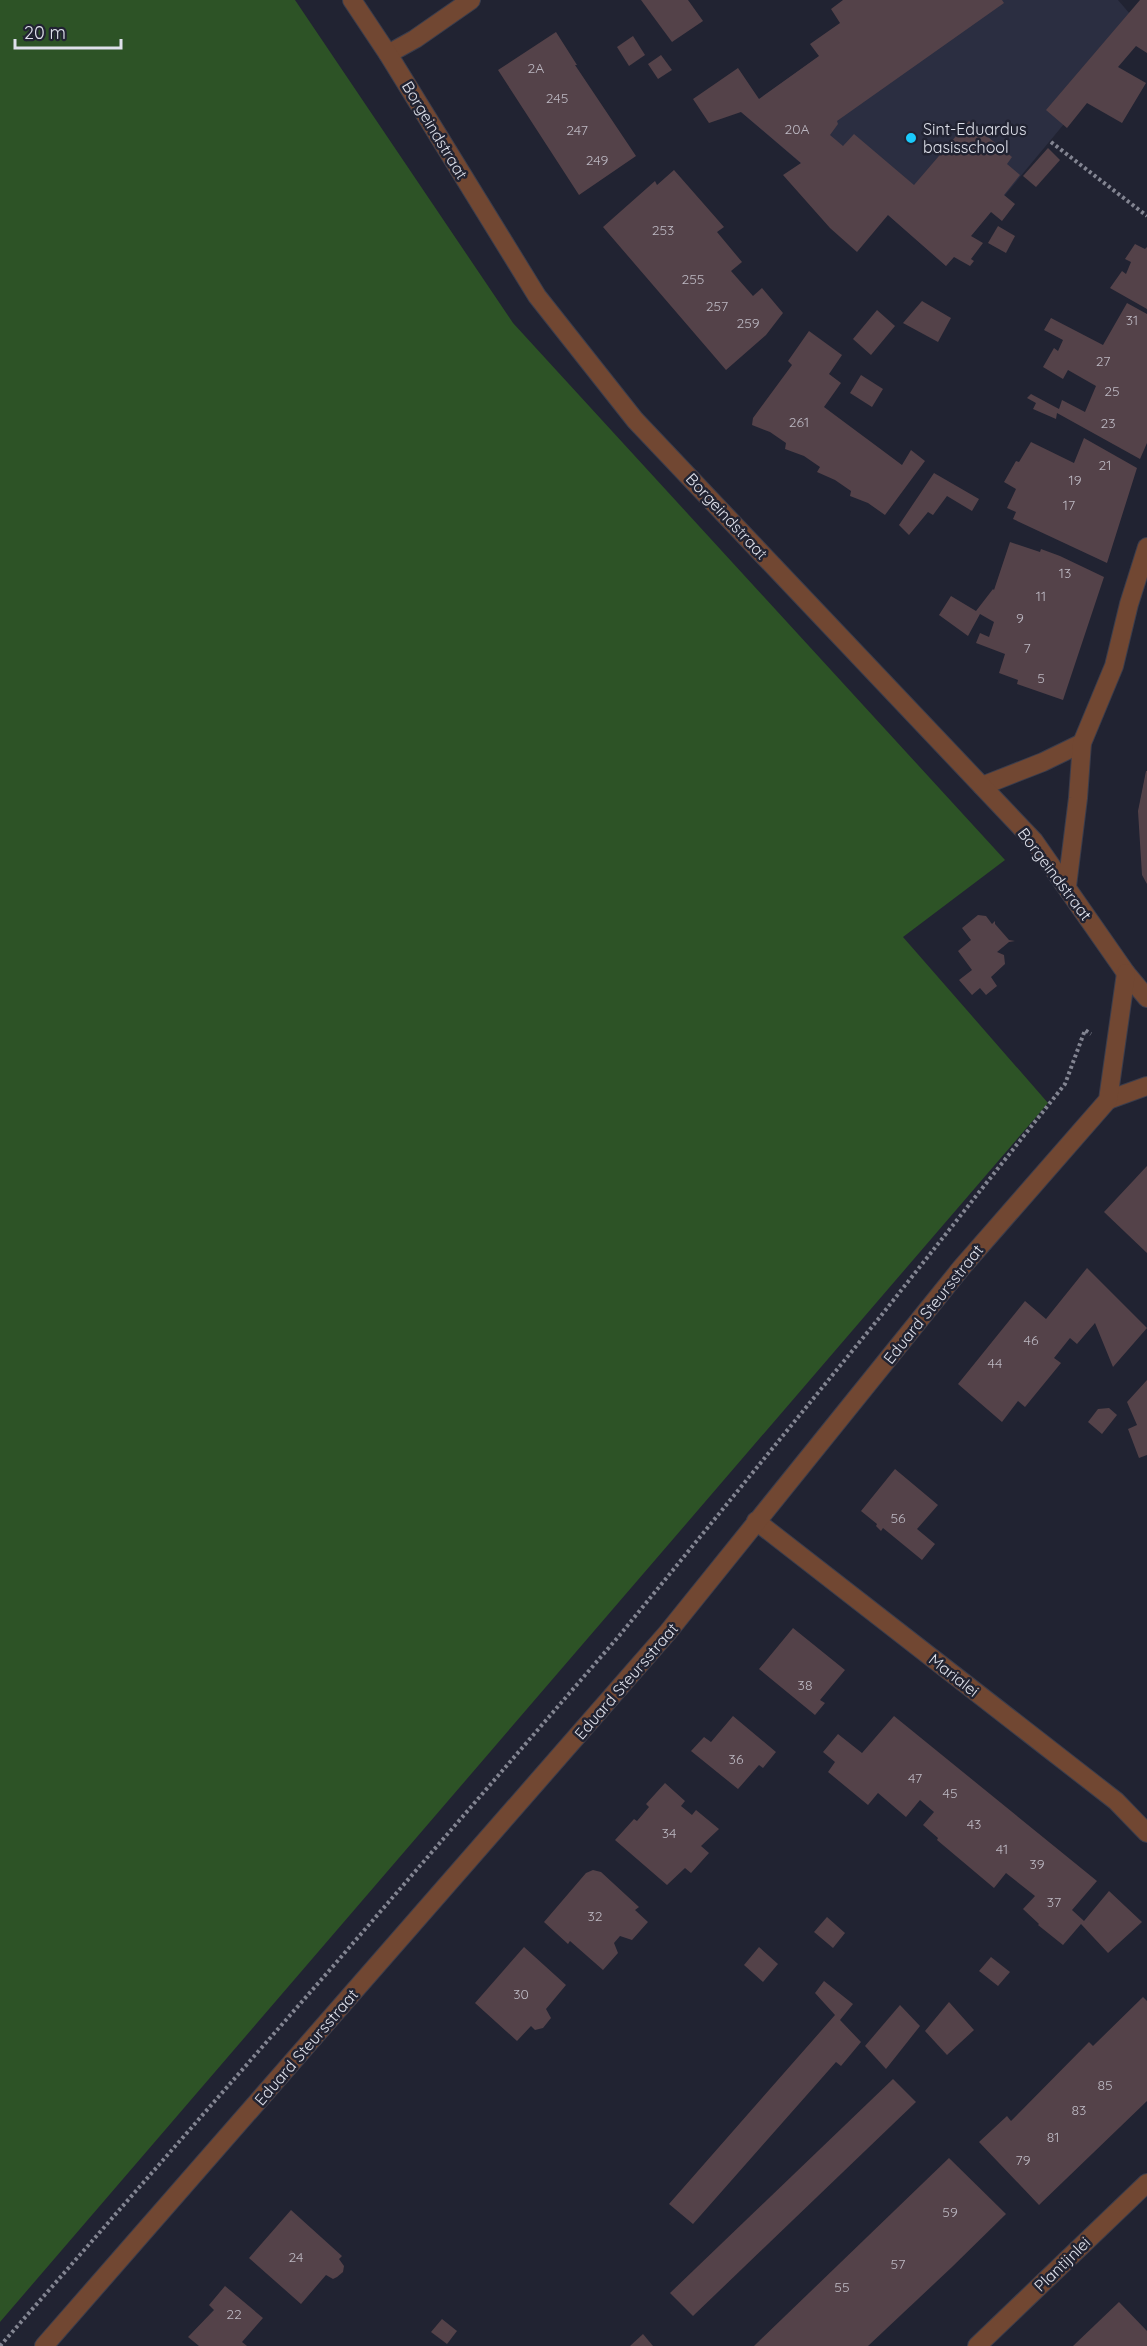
<svg xmlns="http://www.w3.org/2000/svg" width="1147" height="2346" font-family="Quicksand,sans-serif">
	<style>
		.built { fill: #2b2e41 }
		.green { fill: #2d5326 }
		.building { fill: #544249 }
		.lines { fill: none; stroke-linecap: round; stroke-linejoin: round }
		.minor-casing { stroke: #3b3d4c; stroke-width: 20 }
		.tertiary-casing { stroke: #3b3d4c; stroke-width: 20 }
		.path { stroke: #838592; stroke-width: 4; stroke-dasharray: 3 3; stroke-linecap: butt }
		.minor { stroke: #714732; stroke-width: 18 }
		.tertiary { stroke: #714732; stroke-width: 18 }
		.poi-dot { fill: #1acafc; stroke: #212332; stroke-width: 2 }
		.labels { text-anchor: middle; dominant-baseline: central; stroke-width: 5; stroke-linejoin: round; paint-order: stroke }
		.number-label { font-size: 14px; fill: #bcb8c2 }
		.poi-label { font-size: 16px; fill: #dee0ea; stroke: #212332; text-anchor: start }
		.street-label { font-size: 16px; fill: #dee0ea; stroke: #212332 }
	</style>
	<rect width="100%" height="100%" fill="#212332"/>
	<!-- built -->
	<path class="built" d="M898,0H1118L1143,29L946,266L888,215L853,208L741,112Z"/>
	<!-- green -->
	<path class="green" d="M0,0H295L513,323L1005,860L903,937L1048,1103L0,2322Z"/>
	<!-- building -->
	<g class="building">
		<path d="M641,0H688L703,21L672,42Z"/>
		<path d="M843,0H1002L1004,3L837,121L838,124L830,135L843,146L854,134L914,185L969,121L1012,157L1007,164L1020,175L1004,195L1015,204L1002,221L991,212L971,236L983,243L971,259L974,261L970,266L954,257L946,266L888,215L857,252L830,228L783,175L801,163L741,112L709,123L693,99L738,68L759,99L819,56L810,44L840,23L831,9Z"/>
		<path d="M1140,0H1147V53L1136,46L1118,67L1146,83L1122,123L1087,103L1067,128L1046,110Z"/>
		<path d="M556,32L577,65H575L636,156L579,195L498,70Z"/>
		<path d="M633,36L645,55L629,66L617,47Z"/>
		<path d="M661,55L672,70L658,79L648,64Z"/>
		<path d="M1048,148L1060,160L1036,187L1023,176Z"/>
		<path d="M674,170L724,227L717,232L742,262L731,271L753,296L762,288L783,313L766,335L726,370L603,227L655,181L657,185Z"/>
		<path d="M998,226L1015,236L1006,253L988,243Z"/>
		<path d="M1135,244L1145,249L1147,247V309L1110,288L1122,271L1126,274L1131,262L1125,259Z"/>
		<path d="M922,301L951,318L938,342L903,323Z"/>
		<path d="M1127,303L1147,314V443L1140,459L1057,413L1056,419L1033,409L1036,403L1027,398L1031,394L1059,409L1062,400L1085,412L1096,386L1068,370L1063,379L1043,367L1054,348L1058,351L1063,340L1044,330L1051,318L1103,345Z"/>
		<path d="M877,310L895,326L871,355L853,339Z"/>
		<path d="M809,331L842,355L829,374L841,383L824,407L902,465L911,450L925,461L885,515L868,503L850,496L851,491L835,480L817,472L820,467L804,456L785,449L786,443L770,432L752,425L753,418L792,365L788,361Z"/>
		<path d="M861,375L883,389L872,407L850,393Z"/>
		<path d="M1084,438L1137,468L1107,563L1013,519L1016,512L1007,508L1016,489L1004,482L1016,461L1019,462L1031,442L1074,463Z"/>
		<path d="M934,473L979,499L972,511L947,496L933,515L928,512L909,535L899,525Z"/>
		<path d="M1010,542L1040,552L1041,549L1060,556L1104,577L1063,700L1017,684L1018,680L999,673L1005,654L976,643L980,633L989,637L994,622L980,614L968,636L939,615L951,596L976,611L993,589L994,590Z"/>
		<path d="M1146,771H1147V884L1142,875L1138,811Z"/>
		<path d="M978,915L986,916L992,924L995,921V924L1009,940L1015,941L1009,942L997,952L1004,955L1005,964L991,977L997,986L986,995L980,988L972,995L959,980L972,970L958,951L971,940L962,928Z"/>
		<path d="M1147,1166V1253L1104,1212Z"/>
		<path d="M1087,1268L1147,1328L1113,1367L1095,1323L1077,1344L1070,1338L1054,1358L1061,1363L1025,1407L1018,1401L1002,1422L958,1384L1025,1301L1046,1319Z"/>
		<path d="M1147,1380V1455L1139,1458L1128,1429L1137,1425L1127,1402Z"/>
		<path d="M1109,1408L1117,1415L1102,1434L1088,1422L1098,1409Z"/>
		<path d="M895,1469L938,1505L917,1529L935,1544L922,1560L883,1528L881,1531L876,1526L877,1524L861,1511Z"/>
		<path d="M793,1628L845,1670L820,1700L825,1703L815,1715L759,1669Z"/>
		<path d="M733,1716L776,1752L763,1768L759,1765L738,1789L691,1751L704,1737L711,1742Z"/>
		<path d="M894,1716L1097,1881L1072,1910L1084,1921L1109,1891L1142,1922L1108,1953L1081,1924L1063,1945L1038,1925L1039,1924L1023,1909L1035,1896L1006,1873L994,1888L937,1840L938,1838L923,1825L934,1812L920,1800L906,1817L878,1793L868,1805L828,1772L835,1762L823,1752L838,1734L862,1753Z"/>
		<path d="M665,1783L685,1801L681,1806L692,1815L696,1810L719,1829L701,1846L709,1853L691,1873L685,1868L667,1885L615,1840L634,1819L637,1821L649,1807L646,1804Z"/>
		<path d="M593,1870L601,1872L639,1907L635,1910L648,1922L632,1940L620,1936L614,1943L618,1953L603,1970L570,1941L568,1944L544,1922L586,1873Z"/>
		<path d="M827,1917L845,1933L833,1948L814,1932Z"/>
		<path d="M524,1947L566,1985L546,2009L551,2018L543,2028L535,2030L531,2026L517,2041L475,2003Z"/>
		<path d="M759,1947L778,1964L763,1982L744,1965Z"/>
		<path d="M991,1957L1010,1972L998,1986L979,1971Z"/>
		<path d="M824,1981L853,2004L840,2020L861,2042L841,2066L836,2062L693,2224L669,2204L835,2015L815,1993Z"/>
		<path d="M1143,1997L1147,2001V2101L1039,2205L979,2142L1007,2116L1011,2121L1089,2042L1093,2046Z"/>
		<path d="M949,2002L974,2030L947,2055L925,2031Z"/>
		<path d="M900,2005L920,2026L886,2069L865,2046Z"/>
		<path d="M893,2079L916,2102L693,2316L670,2293Z"/>
		<path d="M949,2158L1006,2214L952,2267L868,2346H754Z"/>
		<path d="M291,2210L342,2256L339,2259L344,2266L343,2272L337,2277L333,2279L326,2275L301,2304L249,2258Z"/>
		<path d="M225,2286L263,2318L242,2342L247,2346H199L188,2337L214,2310L209,2305Z"/>
		<path d="M1119,2302L1147,2331V2346H1073Z"/>
		<path d="M442,2319L457,2331L447,2344L431,2332Z"/>
		<path d="M643,2334L653,2346H630Z"/>
	</g>
	<g class="lines">
		<defs>
			<g id="minor">
				<path d="M388,54L415,39L471,0"/>
				<path d="M982,786L1043,762L1082,743"/>
				<path d="M1108,1100L1147,1086"/>
				<path d="M756,1521L1116,1801L1147,1833"/>
				<path d="M977,2346L1147,2183"/>
			</g>
			<g id="tertiary">
				<path d="M352,0L388,54L537,296L635,420L1034,841L1126,973L1147,998"/>
				<path d="M1067,886L1078,798L1082,743L1114,666L1129,604L1147,547"/>
				<path d="M44,2346L668,1632L962,1267L1108,1100L1126,973"/>
			</g>
		</defs>
		<!-- minor casing -->
		<use href="#minor" class="minor-casing"/>
		<!-- tertiary casing -->
		<use href="#tertiary" class="tertiary-casing"/>
		<!-- path -->
		<g class="path">
			<path d="M1051,142L1147,216"/>
			<path d="M0,2346L335,1964L619,1636L880,1317L1065,1084L1085,1030L1091,1034"/>
		</g>
		<!-- minor -->
		<use href="#minor" class="minor"/>
		<!-- tertiary -->
		<use href="#tertiary" class="tertiary"/>
	</g>
	<!-- markers -->
	<circle class="poi-dot" cx="911" cy="138" r="6"/>
	<g class="labels">
		<!-- number labels -->
		<g class="number-label">
			<text x="536" y="68">2A</text>
			<text x="557" y="98">245</text>
			<text x="797" y="129">20A</text>
			<text x="577" y="130">247</text>
			<text x="597" y="160">249</text>
			<text x="663" y="230">253</text>
			<text x="693" y="279">255</text>
			<text x="717" y="306">257</text>
			<text x="1132" y="320">31</text>
			<text x="748" y="323">259</text>
			<text x="1103" y="361">27</text>
			<text x="1112" y="391">25</text>
			<text x="799" y="422">261</text>
			<text x="1108" y="423">23</text>
			<text x="1105" y="465">21</text>
			<text x="1075" y="480">19</text>
			<text x="1069" y="505">17</text>
			<text x="1065" y="573">13</text>
			<text x="1041" y="596">11</text>
			<text x="1020" y="618">9</text>
			<text x="1027" y="648">7</text>
			<text x="1041" y="678">5</text>
			<text x="1031" y="1340">46</text>
			<text x="995" y="1363">44</text>
			<text x="898" y="1518">56</text>
			<text x="805" y="1685">38</text>
			<text x="736" y="1759">36</text>
			<text x="915" y="1778">47</text>
			<text x="950" y="1793">45</text>
			<text x="974" y="1824">43</text>
			<text x="669" y="1833">34</text>
			<text x="1002" y="1849">41</text>
			<text x="1037" y="1864">39</text>
			<text x="1054" y="1902">37</text>
			<text x="595" y="1916">32</text>
			<text x="521" y="1994">30</text>
			<text x="1105" y="2085">85</text>
			<text x="1079" y="2110">83</text>
			<text x="1053" y="2137">81</text>
			<text x="1023" y="2160">79</text>
			<text x="950" y="2212">59</text>
			<text x="296" y="2257">24</text>
			<text x="898" y="2264">57</text>
			<text x="842" y="2287">55</text>
			<text x="234" y="2314">22</text>
		</g>
		<!-- poi labels -->
		<g class="poi-label">
			<text x="923" y="129">Sint-Eduardus<tspan x="923" dy="18">basisschool</tspan></text>
		</g>
		<!-- street labels -->
		<g class="street-label">
			<text transform="translate(435 130) rotate(59)">Borgeindstraat</text>
			<text transform="translate(727 516) rotate(47)">Borgeindstraat</text>
			<text transform="translate(1055 874) rotate(53)">Borgeindstraat</text>
			<text transform="translate(933 1304) rotate(-51)">Eduard Steursstraat</text>
			<text transform="translate(954 1675) rotate(38)">Marialei</text>
			<text transform="translate(626 1681) rotate(-49)">Eduard Steursstraat</text>
			<text transform="translate(306 2047) rotate(-49)">Eduard Steursstraat</text>
			<text transform="translate(1062 2264) rotate(-44)">Plantijnlei</text>
		</g>
	</g>
	<!-- scale -->
	<path d="M15 39v9h106v-9" fill="none" stroke="#dee0ea" stroke-width="3"/>
	<text x="24" y="39" font-size="18" fill="#dee0ea" stroke="#212332" stroke-width="4.5" paint-order="stroke">20 m</text>
</svg>
